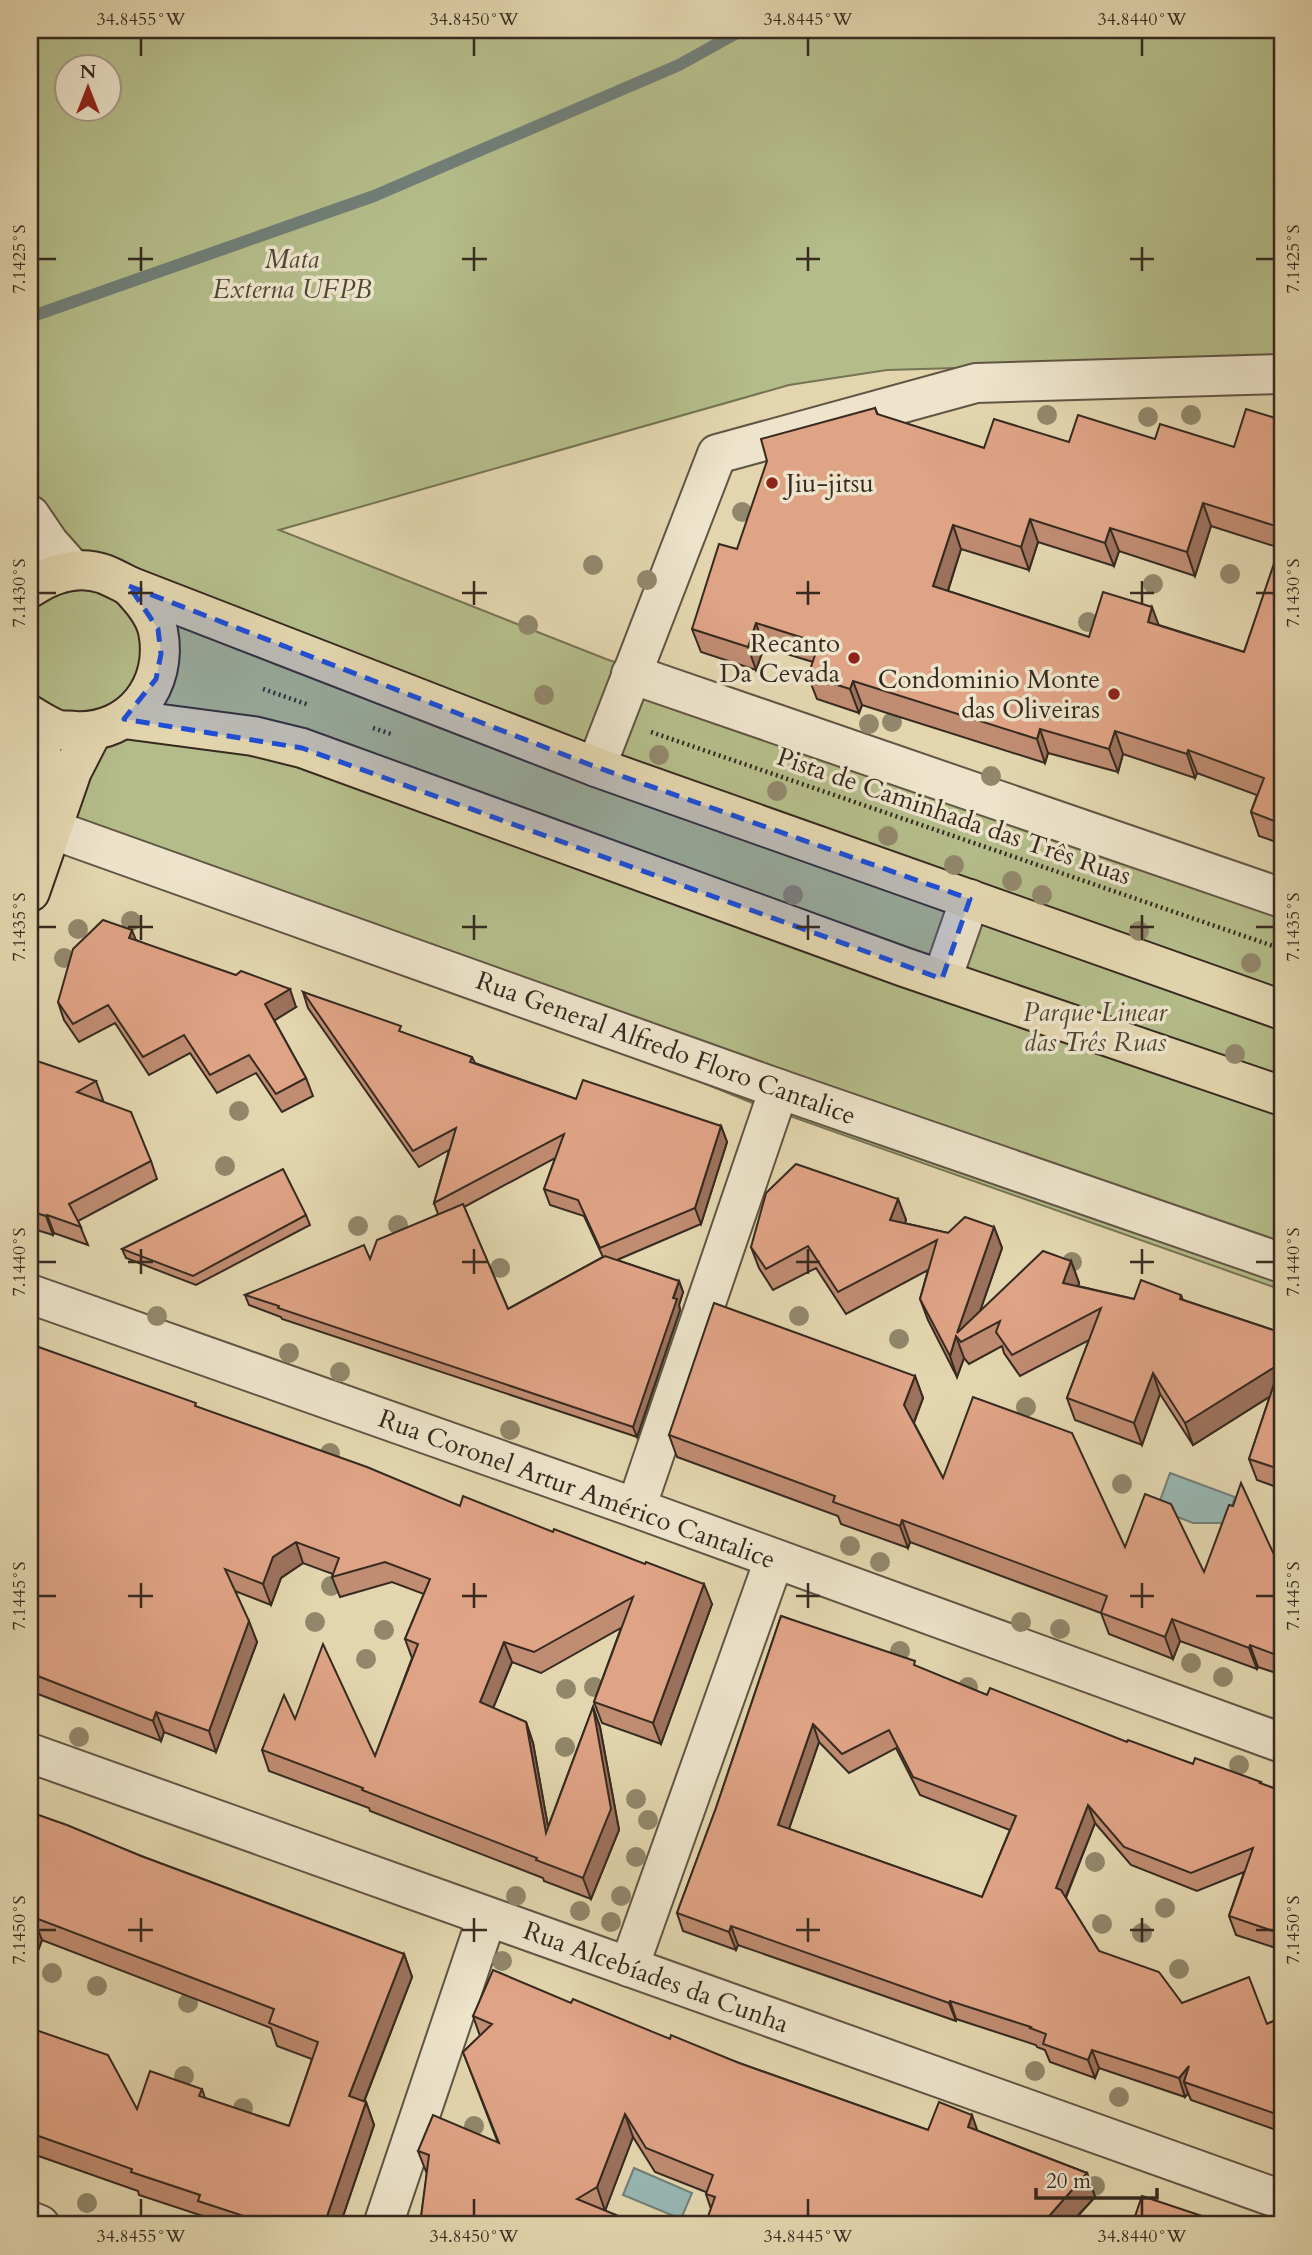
<svg xmlns="http://www.w3.org/2000/svg" width="1312" height="2255" font-family="Cardo,serif">
	<style>
		.green { fill: #b4bd8a; stroke: #757454; stroke-width: 2; fill-rule: evenodd }
		.water { fill: #98b7b4; stroke: #717f78; stroke-width: 2 }
		.lines { fill: none; stroke-linecap: round; stroke-linejoin: round }
		.stream { stroke: #717f78; stroke-width: 12 }
		.minor-casing { stroke: #615543; stroke-width: 42 }
		.major-casing { stroke: #362a1f; stroke-width: 42 }
		.path { stroke: #362a1f; stroke-width: 4.5; stroke-dasharray: 2 3.5; stroke-linecap: butt }
		.minor { stroke: #ede4cb; stroke-width: 38 }
		.major { stroke: #e3d6af; stroke-width: 38 }
		.tree { fill: #92876b }
		.wall { fill: #c08c72; stroke: #362a1f; stroke-width: 2; fill-rule: evenodd }
		.shaded-wall { fill: #9c725d; stroke: #362a1f; stroke-width: 2 }
		.building { fill: #dfa385; stroke: #362a1f; stroke-width: 2; fill-rule: evenodd }
		.marked { fill: #1d4ed8; fill-opacity: 0.2; stroke: #1d4ed8; stroke-width: 5; stroke-dasharray: 14 9; stroke-linejoin: round }
		.ticks { fill: none; stroke: #362a1f; stroke-width: 2.5 }
		.poi-dot { fill: #8f2418; stroke: #ede4cb; stroke-width: 2.5 }
		.labels { text-anchor: middle; dominant-baseline: central; stroke-width: 7; stroke-linejoin: round; paint-order: stroke }
		.park-label { font-size: 26px; font-style: italic; fill: #4f4734; stroke: #ede4cb }
		.poi-label { font-size: 26px; fill: #362a1f; stroke: #ede4cb; text-anchor: end }
		.street-label { font-size: 26px; fill: #362a1f; stroke: #ede4cb }
		.neatline { fill: none; stroke: #362a1f; stroke-width: 2.5 }
		.ticks-label { font-size: 18px; text-anchor: middle; fill: #362a1f }
	</style>
	<rect width="100%" height="100%" fill="#e3d6af"/>
	<filter id="stains"><feTurbulence type="fractalNoise" baseFrequency=".00286" numOctaves="4"/><feColorMatrix values="0 0 0 0 .2 0 0 0 0 .09 0 0 0 0 .02 0 0 0 .5 -.17"/></filter>
	<radialGradient id="worn" r=".72"><stop offset=".6" stop-color="#630" stop-opacity="0"/><stop offset="1" stop-color="#630" stop-opacity=".3"/></radialGradient>
	<!-- green -->
	<path class="green" d="M30,30H1282V359L887,370L789,385L279,530L606,659L1282,895V1290L750,1102L30,808ZM66,66H108V108H66Z"/>
	<!-- water -->
	<g class="water">
		<path d="M1170,1473L1235,1497L1226,1523H1193L1157,1509Z"/>
		<path d="M634,2168L692,2193L681,2219L623,2195Z"/>
	</g>
	<g class="lines">
		<!-- stream -->
		<path class="stream" d="M30,317L374,196L679,65L742,30"/>
		<defs>
			<g id="minor">
				<path d="M30,515L49,543L73,570"/>
				<path d="M631,674L1282,898"/>
				<path d="M596,767L717,454L976,383L1282,374"/>
				<path d="M51,829L779,1089L1282,1263"/>
				<path d="M942,979L970,899"/>
				<path d="M30,1294L636,1508L1282,1743"/>
				<path d="M636,1508L779,1089"/>
				<path d="M30,1753L1282,2200"/>
				<path d="M629,1967L774,1560"/>
				<path d="M30,2221L40,2225"/>
				<path d="M383,2225L487,1917"/>
			</g>
			<g id="major">
				<path d="M30,588C51,574 78,565 104,574C112,577 121,582 129,586L596,767L1282,1010"/>
				<path d="M30,715C39,720 49,727 59,730C64,731 70,730 75,731C131,734 169,685 158,631C154,613 141,599 129,586"/>
				<path d="M30,715L58,808"/>
				<path d="M124,719L253,736L302,748L904,967L1282,1096"/>
				<path d="M30,892L72,771L92,732"/>
			</g>
		</defs>
		<!-- minor casing -->
		<use href="#minor" class="minor-casing"/>
		<!-- major casing -->
		<use href="#major" class="major-casing"/>
		<!-- path -->
		<g class="path">
			<path d="M263,689L309,705"/>
			<path d="M373,728L391,734"/>
			<path d="M651,732L1282,949"/>
		</g>
		<!-- minor -->
		<use href="#minor" class="minor"/>
		<!-- major -->
		<use href="#major" class="major"/>
	</g>
	<!-- trees -->
	<g class="tree">
		<circle cx="1047" cy="415" r="10"/>
		<circle cx="1191" cy="415" r="10"/>
		<circle cx="1148" cy="417" r="10"/>
		<circle cx="742" cy="512" r="10"/>
		<circle cx="593" cy="565" r="10"/>
		<circle cx="1230" cy="574" r="10"/>
		<circle cx="647" cy="580" r="10"/>
		<circle cx="1153" cy="584" r="10"/>
		<circle cx="1088" cy="622" r="10"/>
		<circle cx="528" cy="625" r="10"/>
		<circle cx="544" cy="695" r="10"/>
		<circle cx="892" cy="722" r="10"/>
		<circle cx="869" cy="724" r="10"/>
		<circle cx="659" cy="755" r="10"/>
		<circle cx="991" cy="776" r="10"/>
		<circle cx="777" cy="791" r="10"/>
		<circle cx="888" cy="836" r="10"/>
		<circle cx="954" cy="865" r="10"/>
		<circle cx="1012" cy="881" r="10"/>
		<circle cx="793" cy="895" r="10"/>
		<circle cx="1042" cy="895" r="10"/>
		<circle cx="131" cy="921" r="10"/>
		<circle cx="78" cy="929" r="10"/>
		<circle cx="1139" cy="931" r="10"/>
		<circle cx="64" cy="958" r="10"/>
		<circle cx="1251" cy="963" r="10"/>
		<circle cx="1235" cy="1054" r="10"/>
		<circle cx="239" cy="1111" r="10"/>
		<circle cx="225" cy="1166" r="10"/>
		<circle cx="398" cy="1225" r="10"/>
		<circle cx="358" cy="1226" r="10"/>
		<circle cx="1072" cy="1262" r="10"/>
		<circle cx="500" cy="1268" r="10"/>
		<circle cx="157" cy="1316" r="10"/>
		<circle cx="799" cy="1316" r="10"/>
		<circle cx="899" cy="1339" r="10"/>
		<circle cx="289" cy="1353" r="10"/>
		<circle cx="340" cy="1372" r="10"/>
		<circle cx="1026" cy="1407" r="10"/>
		<circle cx="510" cy="1430" r="10"/>
		<circle cx="330" cy="1453" r="10"/>
		<circle cx="1122" cy="1484" r="10"/>
		<circle cx="850" cy="1546" r="10"/>
		<circle cx="880" cy="1562" r="10"/>
		<circle cx="331" cy="1586" r="10"/>
		<circle cx="315" cy="1622" r="10"/>
		<circle cx="1021" cy="1622" r="10"/>
		<circle cx="1060" cy="1629" r="10"/>
		<circle cx="384" cy="1630" r="10"/>
		<circle cx="900" cy="1651" r="10"/>
		<circle cx="366" cy="1659" r="10"/>
		<circle cx="1191" cy="1663" r="10"/>
		<circle cx="1223" cy="1677" r="10"/>
		<circle cx="594" cy="1687" r="10"/>
		<circle cx="968" cy="1687" r="10"/>
		<circle cx="566" cy="1689" r="10"/>
		<circle cx="79" cy="1737" r="10"/>
		<circle cx="565" cy="1747" r="10"/>
		<circle cx="1239" cy="1765" r="10"/>
		<circle cx="636" cy="1799" r="10"/>
		<circle cx="648" cy="1820" r="10"/>
		<circle cx="636" cy="1857" r="10"/>
		<circle cx="1095" cy="1862" r="10"/>
		<circle cx="516" cy="1896" r="10"/>
		<circle cx="621" cy="1896" r="10"/>
		<circle cx="1165" cy="1908" r="10"/>
		<circle cx="580" cy="1911" r="10"/>
		<circle cx="611" cy="1922" r="10"/>
		<circle cx="1102" cy="1924" r="10"/>
		<circle cx="1142" cy="1933" r="10"/>
		<circle cx="502" cy="1961" r="10"/>
		<circle cx="1179" cy="1969" r="10"/>
		<circle cx="52" cy="1973" r="10"/>
		<circle cx="97" cy="1986" r="10"/>
		<circle cx="188" cy="2003" r="10"/>
		<circle cx="1035" cy="2071" r="10"/>
		<circle cx="184" cy="2076" r="10"/>
		<circle cx="1119" cy="2097" r="10"/>
		<circle cx="243" cy="2108" r="10"/>
		<circle cx="474" cy="2126" r="10"/>
		<circle cx="1095" cy="2186" r="10"/>
		<circle cx="87" cy="2203" r="10"/>
	</g>
	<!-- wall -->
	<g class="wall">
		<path d="M875,408L878,415L984,448L1069,442L1155,439L1234,447L1282,420V844L1259,836L1251,812L1257,795L1197,773L1195,778L1123,754L1118,772L1048,753L1045,763L862,705L859,713L817,699L808,676L813,662L764,647L756,670L701,652L692,629L737,549ZM1211,526L1280,548L1244,652L1159,625L1089,637L948,591L961,549L1029,570L1038,542L1114,566L1119,551L1195,576Z"/>
		<path d="M136,940L296,1007L274,1020L306,1078L313,1096L282,1112L256,1073L217,1093L190,1053L149,1075L115,1023L79,1042L64,1020L58,1002Z"/>
		<path d="M303,992L403,1033L472,1057L475,1063L576,1099L721,1126L727,1142L701,1224L617,1260L679,1281L683,1292L679,1305L680,1310L637,1437L282,1319L281,1317L249,1305L245,1295L370,1259L438,1214L434,1203L449,1150L419,1167L308,1008ZM555,1158L544,1189L550,1205L584,1216L603,1257L508,1309L464,1207Z"/>
		<path d="M96,1081L103,1100L101,1101L151,1161L157,1179L78,1221L88,1245L54,1233L53,1235L30,1228V1082Z"/>
		<path d="M898,1199L906,1220L904,1223L948,1233L994,1227L1002,1248L980,1311L1071,1261L1079,1283L1078,1286L1134,1299L1181,1295L1183,1300L1282,1333V1489L1257,1480L1249,1459L1270,1396L1193,1445L1160,1394L1142,1445L1075,1420L1067,1398L1089,1340L1020,1376L1004,1353L1002,1346L969,1364L964,1358L957,1377L928,1320L920,1299L928,1270L846,1314L816,1268L773,1290L759,1268L751,1247Z"/>
		<path d="M306,1215L310,1225L196,1285L126,1258L122,1249Z"/>
		<path d="M30,1344L460,1506L712,1604L661,1744L602,1723L594,1702L621,1628L541,1673L512,1662L493,1708L526,1722L533,1743L548,1827L593,1707L600,1727L619,1830L591,1899L544,1881L543,1878L370,1811L369,1808L269,1771L262,1750L295,1719L375,1756L412,1658L405,1639L424,1594L392,1582L340,1597L332,1577L333,1574L303,1563L281,1578L271,1605L235,1591L257,1642L216,1752L164,1732L161,1741L30,1691Z"/>
		<path d="M915,1376L923,1398L914,1423L943,1478L1125,1547L1204,1572H1282V1675L1258,1667L1257,1669L1180,1641L1173,1659L1109,1634L1101,1613L910,1542L908,1548L841,1524L838,1516L677,1457L669,1435Z"/>
		<path d="M781,1616L917,1667L987,1695L1193,1764L1282,1791V1950L1236,1935L1229,1916L1244,1872L1197,1891L1131,1865L1095,1823L1066,1898L1099,1951L1182,2003L1267,2024L1282,2017V2132L1191,2100L1188,2093L1185,2097L1099,2068L1095,2078L1050,2062L1045,2050L1037,2047L1036,2045L956,2019V2021L738,1945L736,1950L683,1931L677,1913L716,1808ZM819,1742L849,1773L896,1748L920,1795L1010,1830L982,1897L789,1829Z"/>
		<path d="M30,1812L141,1856L404,1954L412,1977L364,2102H366L374,2125L340,2225H210L206,2224L203,2216L139,2195L138,2191L30,2153V2028L137,2109L202,2089L205,2098L289,2126L312,2059L277,2046L271,2028L42,1940L30,1972Z"/>
		<path d="M571,2003L670,2039L739,2063L928,2130L978,2131L1087,2173L1095,2197L1070,2225L711,2209L706,2194V2192L655,2172L633,2137L605,2210L420,2225L427,2174L418,2151L498,2143L463,2052L480,2036L473,2016Z"/>
	</g>
	<!-- shaded-wall -->
	<g class="shaded-wall">
		<path d="M1203,503L1211,526L1195,576L1187,552Z"/>
		<path d="M1030,519L1038,542L1029,570L1021,547Z"/>
		<path d="M953,525L961,549L942,609L933,586Z"/>
		<path d="M1110,528L1119,551L1114,566L1105,543Z"/>
		<path d="M1152,607L1161,631L1148,622Z"/>
		<path d="M756,623L764,647L756,670L748,647Z"/>
		<path d="M853,681L862,705L859,713L850,689Z"/>
		<path d="M1040,729L1048,753L1045,763L1037,739Z"/>
		<path d="M1115,731L1123,754L1118,772L1109,749Z"/>
		<path d="M1188,750L1197,773L1195,778L1187,754Z"/>
		<path d="M132,930L139,948L129,938Z"/>
		<path d="M290,989L296,1007L272,1022L265,1004Z"/>
		<path d="M721,1126L727,1142L701,1224L695,1208Z"/>
		<path d="M898,1199L906,1220L898,1241L890,1220Z"/>
		<path d="M47,1215L54,1233L53,1235L46,1216Z"/>
		<path d="M994,1227L1002,1248L971,1337L957,1333Z"/>
		<path d="M1071,1261L1079,1283L1071,1304L1063,1283Z"/>
		<path d="M679,1281L683,1292L679,1305L680,1310L637,1437L633,1427Z"/>
		<path d="M956,1336L964,1358L957,1377L950,1356Z"/>
		<path d="M1281,1363L1282,1389L1193,1445L1185,1423Z"/>
		<path d="M1153,1373L1160,1394L1142,1445L1134,1423Z"/>
		<path d="M915,1376L923,1398L912,1427L904,1405Z"/>
		<path d="M902,1520L910,1542L908,1548L900,1526Z"/>
		<path d="M296,1542L303,1563L281,1578L271,1605L263,1584L273,1557Z"/>
		<path d="M704,1584L712,1604L661,1744L653,1723Z"/>
		<path d="M1172,1619L1180,1641L1173,1659L1165,1637Z"/>
		<path d="M249,1621L257,1642L216,1752L209,1731Z"/>
		<path d="M504,1642L512,1662L487,1723L480,1702Z"/>
		<path d="M1250,1645L1258,1667L1257,1669L1249,1648Z"/>
		<path d="M593,1707L600,1727L619,1830L591,1899L583,1878Z"/>
		<path d="M156,1712L164,1732L161,1741L153,1721Z"/>
		<path d="M526,1722L533,1743L553,1854L546,1833Z"/>
		<path d="M813,1724L819,1742L784,1843L778,1825Z"/>
		<path d="M1088,1805L1095,1823L1062,1906L1056,1888Z"/>
		<path d="M33,1917L42,1940L30,1972V1927Z"/>
		<path d="M731,1926L738,1945L736,1950L729,1932Z"/>
		<path d="M404,1954L412,1977L357,2119L349,2096Z"/>
		<path d="M950,2001L956,2019V2021L949,2003Z"/>
		<path d="M1092,2050L1099,2068L1095,2078L1088,2060Z"/>
		<path d="M1189,2066L1184,2082L1188,2093L1185,2097L1179,2078Z"/>
		<path d="M366,2102L374,2125L340,2225H324Z"/>
		<path d="M625,2114L633,2137L605,2211L597,2187Z"/>
		<path d="M972,2115L980,2138L968,2127Z"/>
		<path d="M1087,2173L1095,2197L1069,2225L1049,2216Z"/>
	</g>
	<!-- building -->
	<g class="building">
		<path d="M875,408L877,414L984,448L994,419L1069,442L1078,415L1155,439L1160,424L1234,447L1246,409L1282,420V528L1203,503L1187,552L1110,528L1105,543L1030,519L1021,547L953,525L933,586L1089,637L1103,592L1152,607L1148,622L1244,652L1282,540V824L1251,812L1264,778L1188,750L1187,754L1115,731L1109,749L1040,729L1037,739L853,681L850,689L808,676L819,643L756,623L748,647L692,629L719,544L737,549L767,461L761,439Z"/>
		<path d="M103,920L132,930L129,938L236,975L241,971L290,989L265,1004L306,1078L276,1094L249,1055L210,1075L184,1035L143,1057L108,1005L73,1024L58,1002L73,949Z"/>
		<path d="M303,992L401,1026L399,1031L472,1057L470,1062L576,1099L583,1080L721,1126L695,1208L600,1248L578,1200L544,1189L564,1134L434,1203L456,1128L413,1151Z"/>
		<path d="M37,1061L96,1081L77,1092L131,1112L151,1161L69,1204L81,1227L47,1215L46,1216L30,1211V1082Z"/>
		<path d="M796,1164L898,1199L890,1220L948,1233L965,1217L994,1227L957,1333L1043,1251L1071,1261L1063,1283L1134,1299L1141,1280L1181,1295L1180,1299L1282,1333V1470L1249,1459L1281,1363L1185,1423L1153,1373L1134,1423L1067,1398L1101,1308L1012,1355L996,1332L1000,1321L961,1342L956,1336L950,1356L920,1299L937,1240L838,1292L808,1246L766,1269L751,1247L766,1193Z"/>
		<path d="M283,1169L306,1215L193,1276L122,1249Z"/>
		<path d="M463,1204L508,1309L605,1256L679,1281L673,1298L677,1299L633,1427L278,1308L279,1306L245,1295L364,1245L370,1259L377,1240Z"/>
		<path d="M714,1303L915,1376L904,1405L943,1478L973,1397L1072,1433L1125,1547L1145,1494L1171,1504L1204,1572L1229,1505L1233,1506L1241,1483L1282,1572V1657L1250,1645L1249,1648L1172,1619L1165,1637L1101,1613L1107,1596L902,1520L900,1526L833,1502L835,1496L669,1435Z"/>
		<path d="M30,1344L196,1403L195,1406L367,1467L460,1506L463,1496L553,1532L554,1529L645,1564L646,1562L704,1584L653,1723L594,1702L633,1597L534,1652L504,1642L480,1702L526,1722L546,1833L593,1707L611,1809L583,1878L536,1860L537,1858L362,1790L363,1788L262,1750L284,1695L295,1719L323,1644L375,1756L418,1644L405,1639L430,1579L385,1562L332,1577L339,1558L296,1542L273,1557L263,1584L225,1569L249,1621L209,1731L156,1712L153,1721L30,1673Z"/>
		<path d="M781,1616L915,1661L914,1665L987,1695L990,1688L1127,1742L1128,1740L1193,1764L1195,1758L1261,1782L1260,1783L1282,1791V1934L1229,1916L1253,1848L1191,1873L1124,1847L1088,1805L1056,1888L1061,1890L1099,1951L1159,1972L1182,2003L1249,1977L1267,2024L1282,2017V2116L1184,2082L1189,2066L1179,2078L1092,2050L1088,2060L1043,2044L1046,2034L1030,2028L1031,2027L950,2001L949,2003L731,1926L729,1932L677,1913L716,1808ZM813,1724L842,1754L889,1730L913,1777L1016,1816L982,1897L778,1825Z"/>
		<path d="M30,1812L67,1825L141,1856L404,1954L349,2096L366,2102L324,2225H271L198,2201L200,2195L131,2172L132,2169L30,2133V2028L108,2055L137,2109L150,2071L202,2089L199,2096L289,2126L318,2042L269,2023L274,2009L33,1917L30,1927Z"/>
		<path d="M493,1970L571,2003L573,1999L670,2039L671,2035L739,2063L928,2130L939,2102L972,2115L968,2127L1087,2173L1049,2216L1071,2225H705L715,2197L706,2194L713,2175L646,2148L625,2114L597,2187L577,2199L626,2219L629,2225H410L411,2219L420,2225L429,2155L418,2151L433,2115L499,2143L463,2052L492,2024L473,2016Z"/>
		<path d="M1142,2196L1229,2225H1132Z"/>
	</g>
	<!-- marked area -->
	<path class="marked" d="M129,586L596,767L970,899L942,979L302,748L124,719L156,679L161,654L158,629Z"/>
	<!-- ticks -->
	<path class="ticks" d="M141,38V56M474,38V56M808,38V56M1142,38V56M141,247V271M474,247V271M808,247V271M1142,247V271M38,259H56M128,259H153M462,259H487M796,259H820M1130,259H1154M1256,259H1274M141,581V605M474,581V605M808,581V605M1142,581V605M38,593H56M128,593H153M462,593H487M796,593H820M1130,593H1154M1256,593H1274M141,915V940M474,915V940M808,915V940M1142,915V940M38,927H56M128,927H153M462,927H487M796,927H820M1130,927H1154M1256,927H1274M141,1249V1274M474,1249V1274M808,1249V1274M1142,1249V1274M38,1262H56M128,1262H153M462,1262H487M796,1262H820M1130,1262H1154M1256,1262H1274M141,1583V1608M474,1583V1608M808,1583V1608M1142,1583V1608M38,1596H56M128,1596H153M462,1596H487M796,1596H820M1130,1596H1154M1256,1596H1274M141,1918V1942M474,1918V1942M808,1918V1942M1142,1918V1942M38,1930H56M128,1930H153M462,1930H487M796,1930H820M1130,1930H1154M1256,1930H1274M141,2199V2216M474,2199V2216M808,2199V2216M1142,2199V2216"/>
	<!-- markers -->
	<g class="poi-dot">
		<circle cx="772" cy="483" r="7"/>
		<circle cx="854" cy="658" r="7"/>
		<circle cx="1114" cy="694" r="7"/>
	</g>
	<g class="labels">
		<!-- park labels -->
		<g class="park-label">
			<text x="292" y="259">Mata<tspan x="292" dy="30">Externa UFPB</tspan></text>
			<text x="1095" y="1012">Parque Linear<tspan x="1095" dy="30">das Três Ruas</tspan></text>
		</g>
		<!-- poi labels -->
		<g class="poi-label">
			<text x="786" y="483" text-anchor="start">Jiu-jitsu</text>
			<text x="840" y="643">Recanto<tspan x="840" dy="30">Da Cevada</tspan></text>
			<text x="1100" y="679">Condominio Monte<tspan x="1100" dy="30">das Oliveiras</tspan></text>
		</g>
		<!-- street labels -->
		<g class="street-label">
			<text transform="translate(954 816) rotate(19)">Pista de Caminhada das Três Ruas</text>
			<text transform="translate(666 1048) rotate(20)">Rua General Alfredo Floro Cantalice</text>
			<text transform="translate(577 1489) rotate(20)">Rua Coronel Artur Américo Cantalice</text>
			<text transform="translate(656 1977) rotate(20)">Rua Alcebíades da Cunha</text>
		</g>
	</g>
	<!-- margin -->
	<rect width="1312" height="2255" fill="none" stroke="#e3d6af" stroke-width="77"/>
	<!-- north arrow -->
	<g transform="translate(88 88)"><circle r="33" fill="#ede4cb" stroke="#a49a86" stroke-width="2"/>
	<path d="M0-5L12 26L0 18L-12 26Z" fill="#8f2418"/>
	<text y="-10" font-size="19" font-weight="bold" text-anchor="middle" fill="#362a1f">N</text>
	</g>
	<!-- scale -->
	<path d="M1036 2188v10h121v-10" fill="none" stroke="#362a1f" stroke-width="3.5"/>
	<text x="1046" y="2188" font-size="21" fill="#362a1f" stroke="#ede4cb" stroke-width="5" paint-order="stroke">20 m</text>
	<rect x="38" y="38" width="1236" height="2178" class="neatline"/>
	<g class="ticks-label">
		<text x="141" y="25">34.8455°W</text>
		<text x="474" y="25">34.8450°W</text>
		<text x="808" y="25">34.8445°W</text>
		<text x="1142" y="25">34.8440°W</text>
		<text transform="translate(19 259) rotate(-90)" y="6">7.1425°S</text>
		<text transform="translate(1293 259) rotate(-90)" y="6">7.1425°S</text>
		<text transform="translate(19 593) rotate(-90)" y="6">7.1430°S</text>
		<text transform="translate(1293 593) rotate(-90)" y="6">7.1430°S</text>
		<text transform="translate(19 927) rotate(-90)" y="6">7.1435°S</text>
		<text transform="translate(1293 927) rotate(-90)" y="6">7.1435°S</text>
		<text transform="translate(19 1262) rotate(-90)" y="6">7.1440°S</text>
		<text transform="translate(1293 1262) rotate(-90)" y="6">7.1440°S</text>
		<text transform="translate(19 1596) rotate(-90)" y="6">7.1445°S</text>
		<text transform="translate(1293 1596) rotate(-90)" y="6">7.1445°S</text>
		<text transform="translate(19 1930) rotate(-90)" y="6">7.1450°S</text>
		<text transform="translate(1293 1930) rotate(-90)" y="6">7.1450°S</text>
		<text x="141" y="2242">34.8455°W</text>
		<text x="474" y="2242">34.8450°W</text>
		<text x="808" y="2242">34.8445°W</text>
		<text x="1142" y="2242">34.8440°W</text>
	</g>
	<rect width="100%" height="100%" filter="url(#stains)"/>
	<rect width="100%" height="100%" fill="url(#worn)"/>
</svg>
